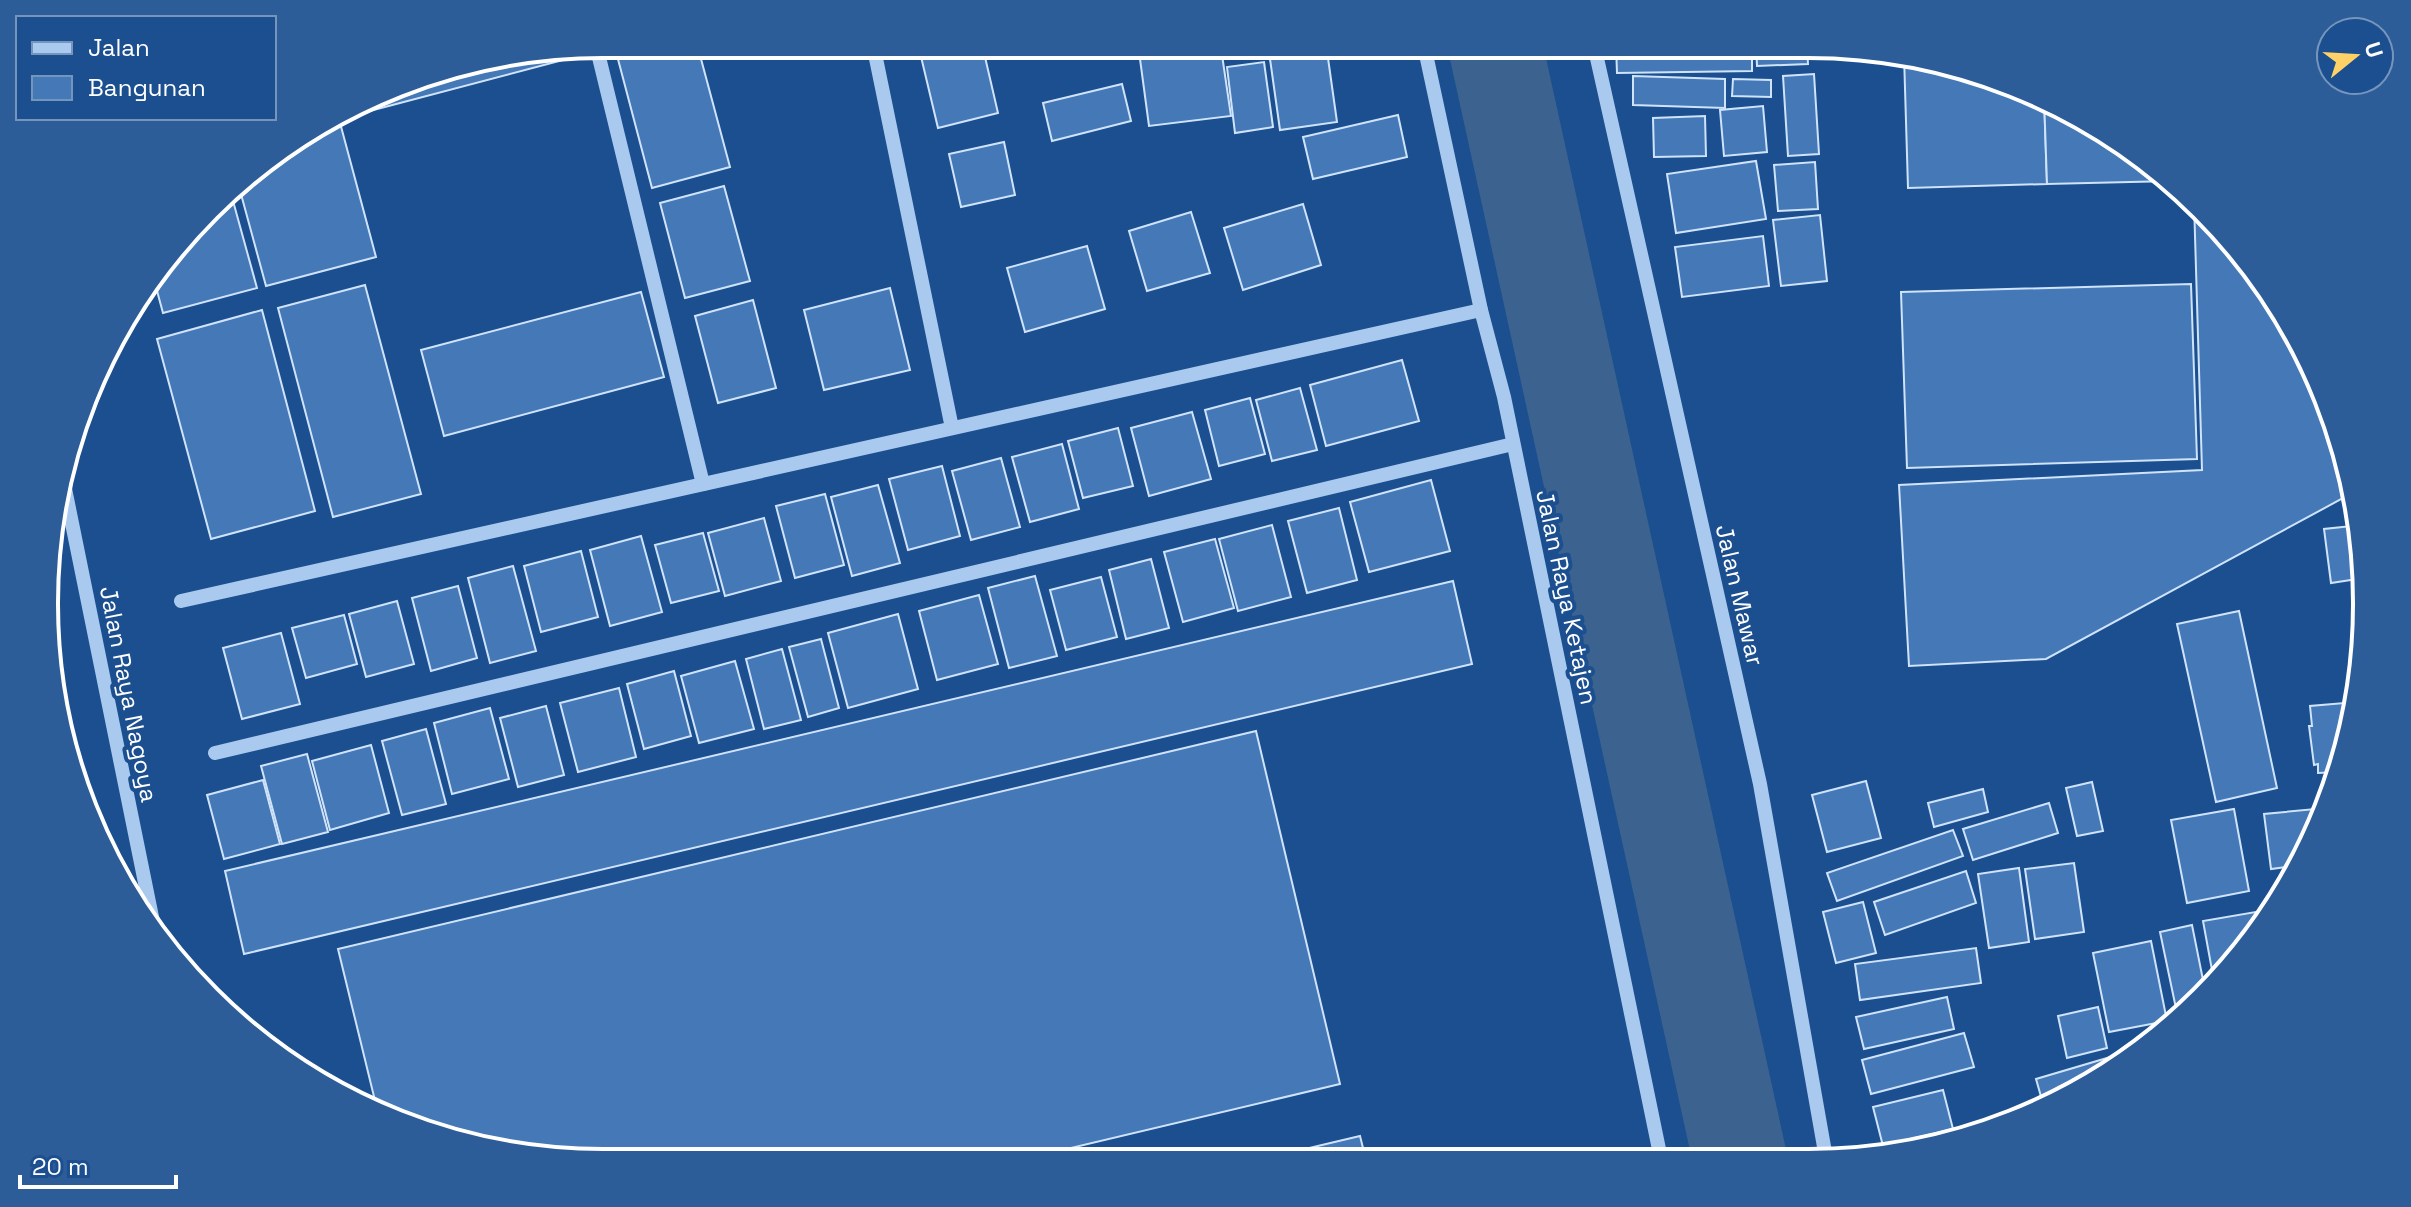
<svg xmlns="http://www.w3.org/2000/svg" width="2411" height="1207" font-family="'Space Grotesk',sans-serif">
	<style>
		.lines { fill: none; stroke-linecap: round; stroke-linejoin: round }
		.river { stroke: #3c6290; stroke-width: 94 }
		.building { fill: #4478b7; stroke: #cfe3fa; stroke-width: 2 }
		.minor { stroke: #a9c9ee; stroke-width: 14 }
		.labels { text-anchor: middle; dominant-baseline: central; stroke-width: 8; stroke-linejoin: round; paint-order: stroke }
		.street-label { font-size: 24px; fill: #fff; stroke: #1b4f8f }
		.rim { fill: none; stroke: #fff; stroke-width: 4 }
	</style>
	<rect width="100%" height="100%" fill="#1b4f8f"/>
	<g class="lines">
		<!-- river -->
		<path class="river" d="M1495,45L1740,1159"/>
	</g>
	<!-- building -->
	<g class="building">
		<path d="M614,44H697L730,167L652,188Z"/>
		<path d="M750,44H789L753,53Z"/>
		<path d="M918,44H982L998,113L938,128Z"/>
		<path d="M1124,44L1194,45L1125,55Z"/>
		<path d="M1616,45H1752V71L1617,73Z"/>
		<path d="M1756,45H1807L1808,64L1757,66Z"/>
		<path d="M576,48L578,56L366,112L365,105L423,74Z"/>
		<path d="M1221,48L1231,116L1149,126L1140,59Z"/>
		<path d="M1327,51L1337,122L1280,130L1270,59Z"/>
		<path d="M1904,55L1952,63L2044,97L2047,184L1908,188Z"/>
		<path d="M1264,62L1273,127L1235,133L1227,67Z"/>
		<path d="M1814,74L1819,154L1788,156L1783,76Z"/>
		<path d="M1633,76L1725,79V108L1633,105Z"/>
		<path d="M1733,79L1771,80V97L1732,96Z"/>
		<path d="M1122,84L1131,121L1052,141L1043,103Z"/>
		<path d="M2044,97L2055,102L2148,159L2171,181L2047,184Z"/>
		<path d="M1763,106L1767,152L1724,156L1720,110Z"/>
		<path d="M1398,115L1407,157L1313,179L1303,137Z"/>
		<path d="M1705,116L1706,156L1654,157L1653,118Z"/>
		<path d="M339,119L376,257L266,286L238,183L263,160Z"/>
		<path d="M1004,142L1015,195L961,207L949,154Z"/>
		<path d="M1756,161L1766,219L1676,233L1667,174Z"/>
		<path d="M1815,162L1818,209L1778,211L1774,165Z"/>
		<path d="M724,186L750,281L685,298L660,203Z"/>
		<path d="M230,190L257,288L163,313L153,276L183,235Z"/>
		<path d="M2194,202L2228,234L2292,323L2337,423L2344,452L2345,497L2046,659L1909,666L1899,485L2202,470Z"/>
		<path d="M1303,204L1321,265L1243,290L1224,228Z"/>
		<path d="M1191,212L1210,273L1147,291L1129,231Z"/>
		<path d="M1820,215L1827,281L1781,286L1773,220Z"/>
		<path d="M1763,236L1769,286L1682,297L1675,247Z"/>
		<path d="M1087,246L1105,309L1025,332L1007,268Z"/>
		<path d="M2191,284L2197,459L1907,468L1901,292Z"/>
		<path d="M365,285L421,494L333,517L278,308Z"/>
		<path d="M890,288L910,370L824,390L804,310Z"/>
		<path d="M641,292L664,377L444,436L421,350Z"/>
		<path d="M753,300L776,388L718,403L695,316Z"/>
		<path d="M262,310L315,511L211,539L157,339Z"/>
		<path d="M1402,360L1419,421L1326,446L1310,385Z"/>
		<path d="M1300,388L1317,450L1272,461L1256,400Z"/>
		<path d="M1250,398L1265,454L1219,466L1205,410Z"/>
		<path d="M1192,412L1211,479L1149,496L1131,428Z"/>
		<path d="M1118,428L1133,486L1083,498L1068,441Z"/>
		<path d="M1062,444L1079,509L1030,522L1012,457Z"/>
		<path d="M1001,458L1020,527L971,540L952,471Z"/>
		<path d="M942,466L960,536L908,550L889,479Z"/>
		<path d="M1431,480L1450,551L1369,572L1350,502Z"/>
		<path d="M878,485L900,563L852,576L831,497Z"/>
		<path d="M825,494L844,565L795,578L776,506Z"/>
		<path d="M1339,508L1357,580L1307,593L1288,521Z"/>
		<path d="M764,518L781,581L725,596L708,533Z"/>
		<path d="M1272,525L1291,597L1238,611L1219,539Z"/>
		<path d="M2361,525L2364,578L2331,583L2324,529Z"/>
		<path d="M703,533L719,591L671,603L655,545Z"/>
		<path d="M641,536L662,612L610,626L590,550Z"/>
		<path d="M1215,539L1234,608L1183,622L1164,552Z"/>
		<path d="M581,551L598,617L541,632L524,566Z"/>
		<path d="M1151,559L1169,628L1126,639L1109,570Z"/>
		<path d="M513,566L536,651L490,663L468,578Z"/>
		<path d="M1035,576L1057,656L1009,668L988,588Z"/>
		<path d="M1101,577L1117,637L1066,650L1050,590Z"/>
		<path d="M1453,581L1472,664L244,954L225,871Z"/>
		<path d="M458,586L477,658L431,671L412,598Z"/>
		<path d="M979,595L998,664L937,680L919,611Z"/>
		<path d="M397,601L414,664L366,677L349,614Z"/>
		<path d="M2239,611L2277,788L2216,802L2177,624Z"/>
		<path d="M898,614L918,689L848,708L828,633Z"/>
		<path d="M344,615L357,664L306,678L292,628Z"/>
		<path d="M281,633L300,704L242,719L223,648Z"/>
		<path d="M821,639L839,708L808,717L789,647Z"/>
		<path d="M782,649L801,720L764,729L746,659Z"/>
		<path d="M735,661L754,729L699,743L681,676Z"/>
		<path d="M674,671L691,736L644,749L627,684Z"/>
		<path d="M619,688L636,757L578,772L560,703Z"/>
		<path d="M2356,702L2350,735L2340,736L2342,748H2348L2339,772L2318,773V764L2314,765L2309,726H2312L2310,706Z"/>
		<path d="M546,706L564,775L518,787L500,718Z"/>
		<path d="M490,708L509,779L452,794L434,723Z"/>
		<path d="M426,729L446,804L402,815L382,741Z"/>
		<path d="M1256,731L1340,1084L1016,1161L567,1162L459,1144L378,1113L338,949Z"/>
		<path d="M371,745L389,813L330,830L312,761Z"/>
		<path d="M307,754L328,832L282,844L261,766Z"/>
		<path d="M263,780L280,844L224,859L207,795Z"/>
		<path d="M1866,781L1881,838L1827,852L1812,795Z"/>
		<path d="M2092,782L2103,831L2077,836L2066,788Z"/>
		<path d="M1983,789L1988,812L1934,827L1928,803Z"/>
		<path d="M2049,803L2058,833L1973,860L1963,829Z"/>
		<path d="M2234,809L2249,891L2187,903L2171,820Z"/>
		<path d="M2315,809L2317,830L2309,851L2300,865L2271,869L2264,814Z"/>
		<path d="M1953,830L1963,856L1837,901L1827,873Z"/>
		<path d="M2074,863L2084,932L2035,939L2025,869Z"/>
		<path d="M2019,868L2029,942L1989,948L1978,874Z"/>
		<path d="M1966,871L1976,903L1885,935L1874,902Z"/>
		<path d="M1863,902L1876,953L1836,963L1823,912Z"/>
		<path d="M2273,909L2251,944L2214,981L2203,921Z"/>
		<path d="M2192,925L2205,990L2178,1018L2160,932Z"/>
		<path d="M2151,941L2167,1021L2109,1032L2093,953Z"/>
		<path d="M1976,948L1981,983L1860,1000L1855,964Z"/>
		<path d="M1947,997L1954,1029L1864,1049L1856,1017Z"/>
		<path d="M2098,1007L2107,1048L2067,1058L2058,1016Z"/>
		<path d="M1964,1033L1974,1067L1871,1094L1862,1060Z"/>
		<path d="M2151,1045L2148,1048L2044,1107L2036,1079Z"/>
		<path d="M1943,1090L1953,1129L1883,1146L1873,1107Z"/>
		<path d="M1360,1136L1366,1160H1258Z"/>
		<path d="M1924,1142L1925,1146L1888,1156L1887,1153Z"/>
	</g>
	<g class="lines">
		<!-- minor -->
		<g class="minor">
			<path d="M873,44L952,428"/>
			<path d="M596,45L703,484"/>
			<path d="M1424,45L1481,310L1504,397L1661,1159"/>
			<path d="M1594,45L1760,784L1826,1158"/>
			<path d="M62,474L153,922"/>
			<path d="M181,601L1481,310"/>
			<path d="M215,753L1513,444"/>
		</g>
	</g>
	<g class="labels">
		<!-- street labels -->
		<g class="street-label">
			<text transform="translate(1740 595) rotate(77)">Jalan Mawar</text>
			<text transform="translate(1567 597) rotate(78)">Jalan Raya Ketajen</text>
			<text transform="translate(129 694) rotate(79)">Jalan Raya Nagoya</text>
		</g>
	</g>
	<!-- crop -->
	<path d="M0 0H2411V1207H0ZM603 58H1808A545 545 0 0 1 2353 603V604A545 545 0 0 1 1808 1149H603A545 545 0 0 1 58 604V603A545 545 0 0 1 603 58Z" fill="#2d5d98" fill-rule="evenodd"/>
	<path class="rim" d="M603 58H1808A545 545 0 0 1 2353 603V604A545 545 0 0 1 1808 1149H603A545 545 0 0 1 58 604V603A545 545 0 0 1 603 58Z"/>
	<!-- legend -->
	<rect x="16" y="16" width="260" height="104" fill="#1b4f8f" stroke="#7695bc" stroke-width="2"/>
	<rect x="32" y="42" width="40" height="12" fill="#a9c9ee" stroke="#7695bc" stroke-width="2"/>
	<text x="88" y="56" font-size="24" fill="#ffffff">Jalan</text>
	<rect x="32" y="76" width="40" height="24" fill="#4478b7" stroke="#7695bc" stroke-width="2"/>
	<text x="88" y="96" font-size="24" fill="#ffffff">Bangunan</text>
	<!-- north arrow -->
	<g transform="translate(2355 56) rotate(72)"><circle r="38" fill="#1b4f8f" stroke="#7695bc" stroke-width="2"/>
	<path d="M0-6L14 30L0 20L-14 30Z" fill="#ffd166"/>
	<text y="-12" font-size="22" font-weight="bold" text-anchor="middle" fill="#ffffff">U</text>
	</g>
	<!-- scale -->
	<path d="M20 1175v12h156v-12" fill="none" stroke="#ffffff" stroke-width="4"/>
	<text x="32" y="1175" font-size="24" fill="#ffffff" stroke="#1b4f8f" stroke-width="6" paint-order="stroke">20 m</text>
</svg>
